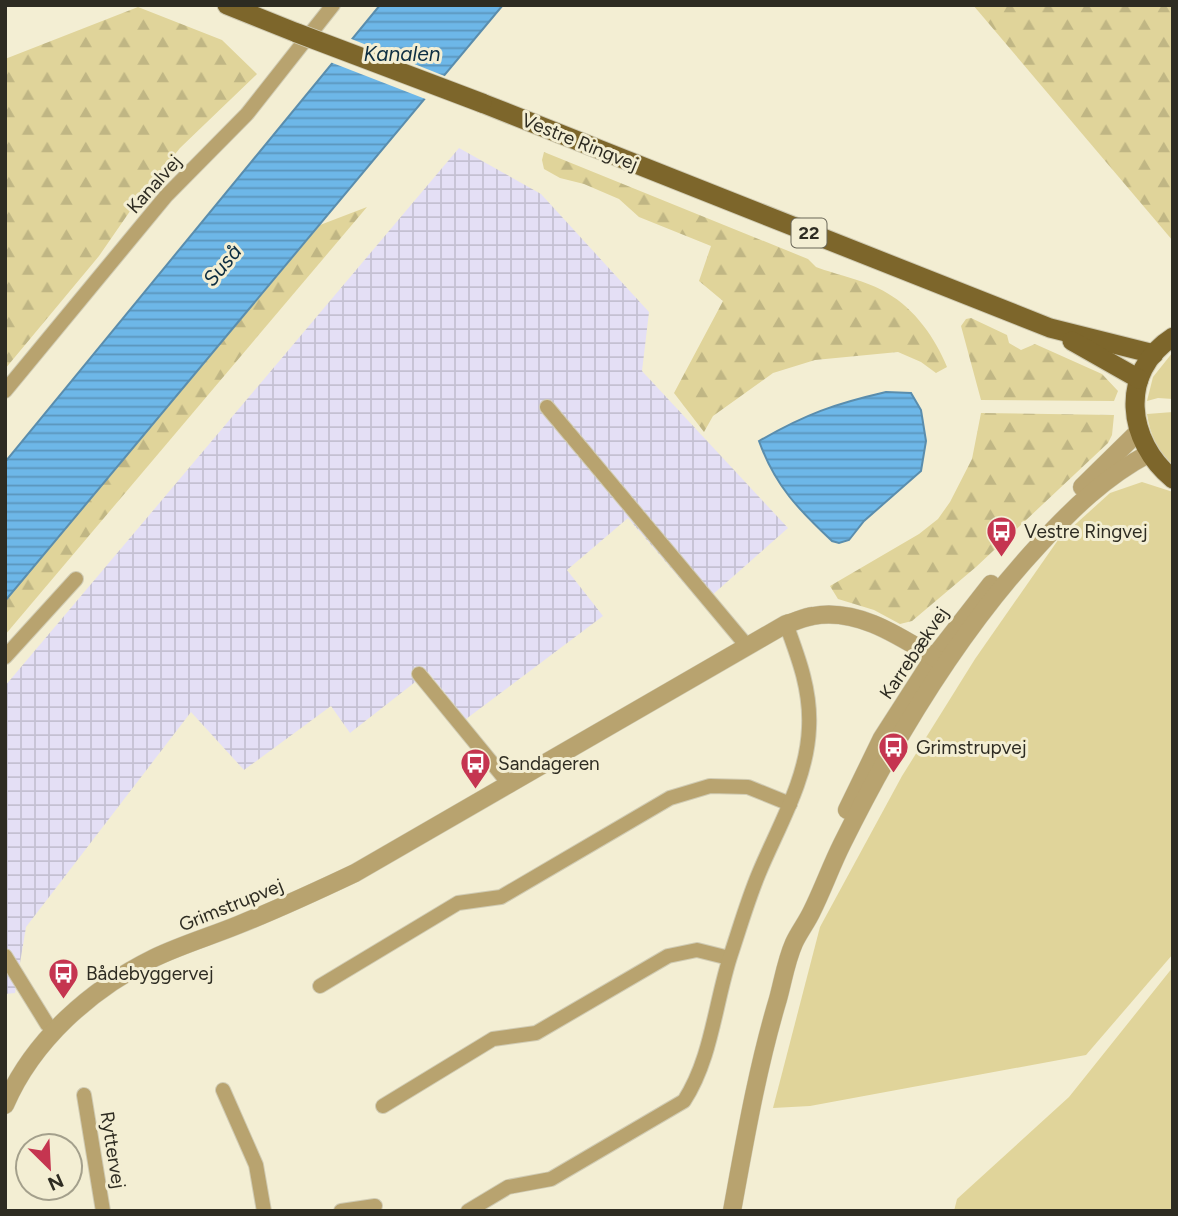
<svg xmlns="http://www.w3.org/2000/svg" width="1178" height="1216" font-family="Figtree,sans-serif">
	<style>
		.industrial { fill: url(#industrial-grid) }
		.green { fill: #e0d49a }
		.forest { fill: url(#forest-firs) }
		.water { fill: url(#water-rules); stroke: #5a8dad; stroke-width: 2 }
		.pier { fill: #f3eed3 }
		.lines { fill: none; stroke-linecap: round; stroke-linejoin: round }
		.minor-casing { stroke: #d0cbb3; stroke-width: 16 }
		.tertiary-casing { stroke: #d0cbb3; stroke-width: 19 }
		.primary-casing { stroke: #d0cbb3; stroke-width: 21 }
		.minor { stroke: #b8a36f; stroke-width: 14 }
		.tertiary { stroke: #b8a36f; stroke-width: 18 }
		.primary { stroke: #7d662b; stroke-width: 19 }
		.primary-bridge-casing { stroke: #d0cbb3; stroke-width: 21; stroke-linecap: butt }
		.primary-bridge { stroke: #7d662b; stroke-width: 19 }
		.labels { text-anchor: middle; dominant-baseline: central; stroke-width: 6; stroke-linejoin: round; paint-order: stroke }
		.shield { fill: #f3eed3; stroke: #696657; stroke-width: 2 }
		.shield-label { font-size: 18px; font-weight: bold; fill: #2e2c22 }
		.street-label { font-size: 19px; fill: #2e2c22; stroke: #f3eed3 }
		.poi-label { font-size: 19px; fill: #2e2c22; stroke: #f3eed3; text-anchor: start }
		.water-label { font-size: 21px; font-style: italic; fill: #0d2e42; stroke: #f3eed3 }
	</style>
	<defs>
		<pattern id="industrial-grid" width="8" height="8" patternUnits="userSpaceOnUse" patternTransform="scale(1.75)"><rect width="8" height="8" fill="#e4dff5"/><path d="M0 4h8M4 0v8" fill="none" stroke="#c4c0d2"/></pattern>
		<pattern id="forest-firs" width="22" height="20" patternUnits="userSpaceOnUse" patternTransform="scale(1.75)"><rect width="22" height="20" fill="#e0d49a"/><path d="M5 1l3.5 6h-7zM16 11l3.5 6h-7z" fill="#c0b684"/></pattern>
		<pattern id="water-rules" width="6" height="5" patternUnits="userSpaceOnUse" patternTransform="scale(1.75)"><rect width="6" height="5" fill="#6db7e8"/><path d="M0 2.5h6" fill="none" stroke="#5a95bc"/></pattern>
	</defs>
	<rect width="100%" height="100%" fill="#f3eed3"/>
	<!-- industrial -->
	<path class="industrial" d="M459,148L541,194L649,312L642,371L788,528L702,604L628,518L567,570L603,616L466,719L428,672L350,733L331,706L244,770L191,712L26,927L15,993L5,994V686Z"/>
	<!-- green -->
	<g class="green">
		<path d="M1173,352V399L1158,398L1147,401L1153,377Z"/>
		<path d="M1173,412V465C1157,451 1150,434 1147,414Z"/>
		<path d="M1142,482L1173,492V954L1086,1055L810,1106L773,1108L820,927L902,776L975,659L1058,540L1110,493Z"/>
		<path d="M1173,967V1211H954L957,1199L1069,1097Z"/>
	</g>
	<!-- forest -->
	<g class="forest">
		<path d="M973,5H1173V241Z"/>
		<path d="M138,7L222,40L257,74L180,148L137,201L99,256L5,369V59Z"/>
		<path d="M544,152L808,259L816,267C837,275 868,281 887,293C915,309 935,338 947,367L936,373L921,362L898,352L815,360L773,373L713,416L704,432L674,393L723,301L699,281L711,246L639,217L619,199L584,184L560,178L544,169L542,160Z"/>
		<path d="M367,207L5,635V601L320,225Z"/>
		<path d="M971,318L1007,335L1009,343L1021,350L1035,344L1102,374L1118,391L1114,401L981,400L961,326L966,319Z"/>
		<path d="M981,413L1114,415L1112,435L1108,443L976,567L912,621L900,624L874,610L838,599L830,586L919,534L938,519L950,502L972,459Z"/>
	</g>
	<!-- water -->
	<g class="water">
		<path d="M380,5H503L5,601V462Z"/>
		<path d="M886,392L911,393L921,410L926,441L921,471L864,521L849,540L839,543L832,541C799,510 775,486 759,441C806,414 834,404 886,392Z"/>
	</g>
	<!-- pier -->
	<path class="pier" d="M349,38L447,77L428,100L330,62Z"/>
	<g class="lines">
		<defs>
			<g id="minor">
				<path d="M5,391L166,196L247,114L333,5"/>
				<path d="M547,407L747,646"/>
				<path d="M5,657L76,579"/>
				<path d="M419,674L510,785"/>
				<path d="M5,956L47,1024L54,1031"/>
				<path d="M320,986L458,903L501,897L670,798L710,786L748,787L790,804"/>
				<path d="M223,1090L256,1165L264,1211"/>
				<path d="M84,1095L103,1211"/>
				<path d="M383,1106L493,1039L536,1033L668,956L697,950L729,958"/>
				<path d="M341,1211L375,1206"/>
				<path d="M468,1211L508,1187L551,1179L684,1101C712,1058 715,1002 731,954C740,927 748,899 759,873C778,827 807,780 809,728C811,691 799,659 786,624"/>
			</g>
			<g id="tertiary">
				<path d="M1082,487L1138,432"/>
				<path d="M847,810L882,738L934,657L991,584"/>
				<path d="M5,1105C33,1040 91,989 154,958C181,945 211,936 238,925C278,909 317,891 355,873L786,624C795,622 804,617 813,616C861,607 906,641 945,664"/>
				<path d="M732,1211C745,1140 757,1069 778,999C783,981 786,961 794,943C799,932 807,922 812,911C823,889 831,866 842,844C895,737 958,632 1039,545C1071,510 1106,476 1148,454"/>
			</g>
			<g id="primary">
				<path d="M227,5L297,33"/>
				<path d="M482,103L1050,328L1154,354"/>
				<path d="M1173,337C1118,372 1127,442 1173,479"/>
				<path d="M1072,341L1139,379"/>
			</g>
		</defs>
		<!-- minor casing -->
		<use href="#minor" class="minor-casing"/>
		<!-- tertiary casing -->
		<use href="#tertiary" class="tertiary-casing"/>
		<!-- primary casing -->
		<use href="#primary" class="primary-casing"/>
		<!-- minor -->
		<use href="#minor" class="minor"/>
		<!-- tertiary -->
		<use href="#tertiary" class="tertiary"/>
		<!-- primary -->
		<use href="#primary" class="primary"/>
		<defs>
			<path id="primary-bridge" d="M297,33L482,103"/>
		</defs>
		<!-- primary-bridge casing -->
		<use href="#primary-bridge" class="primary-bridge-casing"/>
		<!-- primary-bridge -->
		<use href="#primary-bridge" class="primary-bridge"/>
	</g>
	<!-- icons -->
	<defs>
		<symbol id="bus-pin" viewBox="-11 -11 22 30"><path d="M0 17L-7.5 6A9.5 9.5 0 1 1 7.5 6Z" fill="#c53550" stroke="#f3eed3"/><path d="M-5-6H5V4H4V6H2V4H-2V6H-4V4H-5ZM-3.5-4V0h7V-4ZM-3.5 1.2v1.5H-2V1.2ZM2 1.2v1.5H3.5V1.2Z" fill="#fff"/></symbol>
	</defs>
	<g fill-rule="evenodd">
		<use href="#bus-pin" x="984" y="514" width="35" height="47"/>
		<use href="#bus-pin" x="876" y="730" width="35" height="47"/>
		<use href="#bus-pin" x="458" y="746" width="35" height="47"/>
		<use href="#bus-pin" x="46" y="956" width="35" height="47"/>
	</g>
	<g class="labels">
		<!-- shield labels -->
		<rect class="shield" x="791.5" y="218.5" width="35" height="29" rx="5"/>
		<g class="shield-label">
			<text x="809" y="233">22</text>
		</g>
		<!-- street labels -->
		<g class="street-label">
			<text transform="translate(580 142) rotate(22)">Vestre Ringvej</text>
			<text transform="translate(154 184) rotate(-48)">Kanalvej</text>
			<text transform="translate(914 653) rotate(-56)">Karrebækvej</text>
			<text transform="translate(231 905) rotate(-22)">Grimstrupvej</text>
			<text transform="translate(113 1150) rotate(81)">Ryttervej</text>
		</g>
		<!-- poi labels -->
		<g class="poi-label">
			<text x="1024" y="531">Vestre Ringvej</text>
			<text x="916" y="747">Grimstrupvej</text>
			<text x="498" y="763">Sandageren</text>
			<text x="86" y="973">Bådebyggervej</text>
		</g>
		<!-- water labels -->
		<g class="water-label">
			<text x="402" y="53">Kanalen</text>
			<text transform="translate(222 265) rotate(-50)">Suså</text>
		</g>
	</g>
	<!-- border -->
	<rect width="1178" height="1216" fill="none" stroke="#2e2c22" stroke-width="14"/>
	<!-- north arrow -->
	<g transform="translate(49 1167) rotate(156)"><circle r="33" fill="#f3eed3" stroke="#a4a08c" stroke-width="2"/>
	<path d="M0-5L12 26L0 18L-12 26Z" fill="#c53550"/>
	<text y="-10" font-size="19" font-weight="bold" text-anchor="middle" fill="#2e2c22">N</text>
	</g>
</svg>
